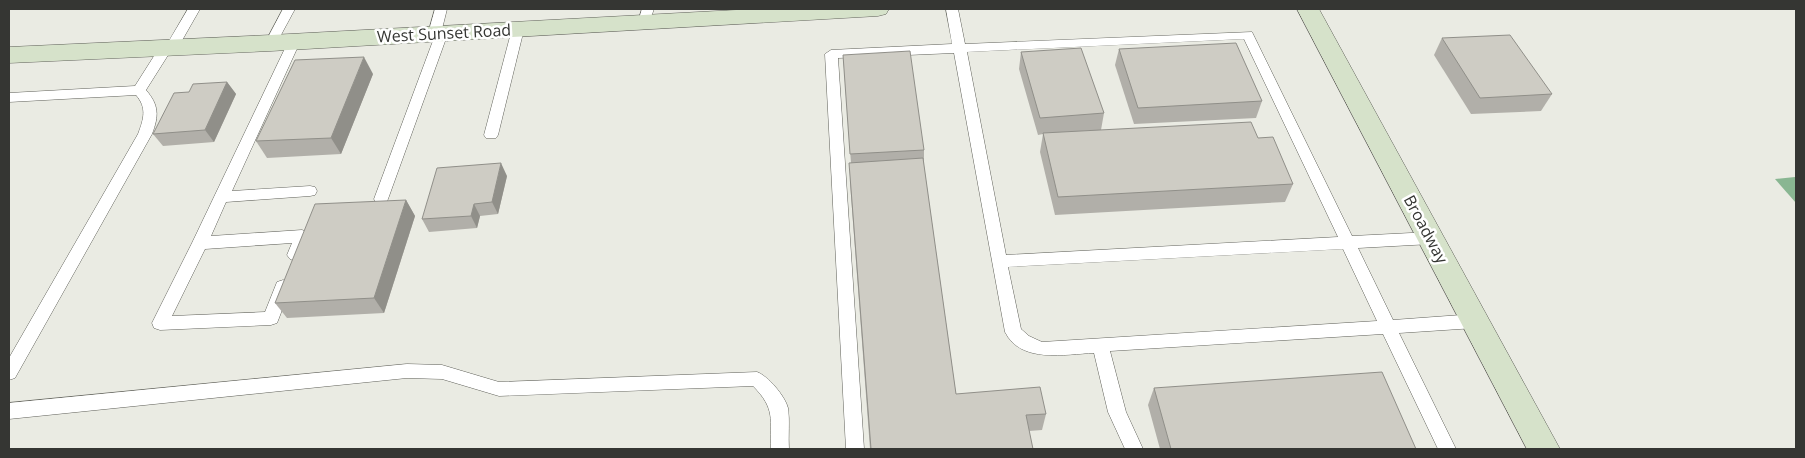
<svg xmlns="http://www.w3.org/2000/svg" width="1805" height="458" font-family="'Open Sans',sans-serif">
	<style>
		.water { fill: #89b692 }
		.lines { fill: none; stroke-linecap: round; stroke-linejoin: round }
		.lane-casing { stroke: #60615a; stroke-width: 1 }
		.secondary-casing { stroke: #60615a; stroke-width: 1 }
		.lane { fill: #fff; fill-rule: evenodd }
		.secondary { fill: #d6e2ca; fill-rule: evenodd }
		.wall { fill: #b1afa9 }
		.shaded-wall { fill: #908f89 }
		.building { fill: #ceccc4; stroke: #908f89 }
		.labels { text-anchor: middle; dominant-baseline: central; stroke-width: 5; stroke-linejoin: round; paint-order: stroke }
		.street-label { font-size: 16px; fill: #353633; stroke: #fff }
	</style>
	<rect width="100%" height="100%" fill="#eaebe3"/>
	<!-- water -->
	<path class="water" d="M1795,177L1796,178V203L1775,179Z"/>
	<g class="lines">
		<defs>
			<g id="lane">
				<path d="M188,9H200L176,51L170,52L146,90C159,105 159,116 152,134L15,378L9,380V358L138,134C144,118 147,108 136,95L9,102V93L135,86L161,45L167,44Z"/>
				<path d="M283,9H295L275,46H267L265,43Z"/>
				<path d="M435,9H447L442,29L446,30L448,33L388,199L386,203L381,204L376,203L374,199L434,38L428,34Z"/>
				<path d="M642,9H654L648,25H640L638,22Z"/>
				<path d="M946,9H958L965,44L1252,32L1352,236L1431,232L1436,234L1439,238L1436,242L1431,244L1358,248L1393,320L1475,314L1481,316L1483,321L1481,326L1475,328L1399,333L1456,449H1438L1383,334L1110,351L1126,412L1143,449H1125L1108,412L1094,353C1065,354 1021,364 1005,332L954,53L838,58L864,449H846L825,54L831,50L952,44ZM1244,39L1338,237L1006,255L967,52ZM1343,249L1377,321L1042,342L1029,336L1021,329L1008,267Z"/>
				<path d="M518,25L524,29L498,135L496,138H486L484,135L512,29Z"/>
				<path d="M294,38L300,42L232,191L310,186L315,187L317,191L315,195L310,196L226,202L211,236L302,230L307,232L310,236L300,259L295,261L290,259L287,255L292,243L205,249L172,316L265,312L277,282L283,280L289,282L291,286L279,318L277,323L271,325L160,330L154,328L152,323L192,243L288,42Z"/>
				<path d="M407,364L442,365L499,382L757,372C768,376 785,396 788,408C790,421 788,436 789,449H771C770,420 776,409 753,386L499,396L442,379L407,378L9,419V403Z"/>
			</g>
			<g id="secondary">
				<path d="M755,9H889L886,14L878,16L271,51L9,63V47L271,35Z"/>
				<path d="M1297,9H1319L1560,449H1527Z"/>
			</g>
		</defs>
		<!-- lane casing -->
		<use href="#lane" class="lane-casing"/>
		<!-- secondary casing -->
		<use href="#secondary" class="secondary-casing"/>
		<!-- lane -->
		<use href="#lane" class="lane"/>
		<!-- secondary -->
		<use href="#secondary" class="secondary"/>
	</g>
	<!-- wall -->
	<g class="wall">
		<path d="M1442,38L1552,94L1541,111L1471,114L1434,55Z"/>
		<path d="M1119,49L1262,101L1256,118L1134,124L1115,65Z"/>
		<path d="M1021,52L1104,113L1101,130L1258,138L1293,184L1285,202L1055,215L1040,152L1043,134L1038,135L1019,69Z"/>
		<path d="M843,55L924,150V166L956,394L1046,414L1042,430L1029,431L1033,449H870L850,182L851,163Z"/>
		<path d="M373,74L341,154L267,158L256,141Z"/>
		<path d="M227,82L236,94L214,142L163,146L153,134L189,92Z"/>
		<path d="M507,176L498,214L480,216L477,228L429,232L422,219Z"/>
		<path d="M406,200L415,216L384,313L287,318L275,303Z"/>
		<path d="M1154,388L1416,449H1160L1148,405Z"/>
	</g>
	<!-- shaded-wall -->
	<g class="shaded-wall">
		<path d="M364,57L373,74L341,154L331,138Z"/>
		<path d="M227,82L236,94L214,142L205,130Z"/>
		<path d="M501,163L507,176L498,214L492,202Z"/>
		<path d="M406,200L415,216L384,313L374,298Z"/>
		<path d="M474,204L480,216L477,228L471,216Z"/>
	</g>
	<!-- building -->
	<g class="building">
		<path d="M1510,35L1552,94L1480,98L1442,38Z"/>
		<path d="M1236,43L1262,101L1138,108L1119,49Z"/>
		<path d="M1081,48L1104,113L1040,118L1021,52Z"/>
		<path d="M910,51L924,150L850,154L843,55Z"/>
		<path d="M364,57L331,138L256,141L295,60Z"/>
		<path d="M227,82L205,130L153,134L174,93L189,92L193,84Z"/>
		<path d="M1251,122L1258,138L1273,137L1293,184L1058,197L1043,133Z"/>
		<path d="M923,158L956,394L1040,387L1046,414L1026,415L1033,449H871L849,163Z"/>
		<path d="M501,163L492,202L474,204L471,216L422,219L437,168Z"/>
		<path d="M406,200L374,298L275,303L315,204Z"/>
		<path d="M1382,372L1416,449H1171L1154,388Z"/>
	</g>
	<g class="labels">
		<!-- street labels -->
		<g class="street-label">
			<text transform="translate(444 33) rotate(-3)">West Sunset Road</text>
			<text transform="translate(1426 229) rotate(62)">Broadway</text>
		</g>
	</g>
	<!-- border -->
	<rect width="1805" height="458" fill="none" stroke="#353633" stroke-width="20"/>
</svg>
